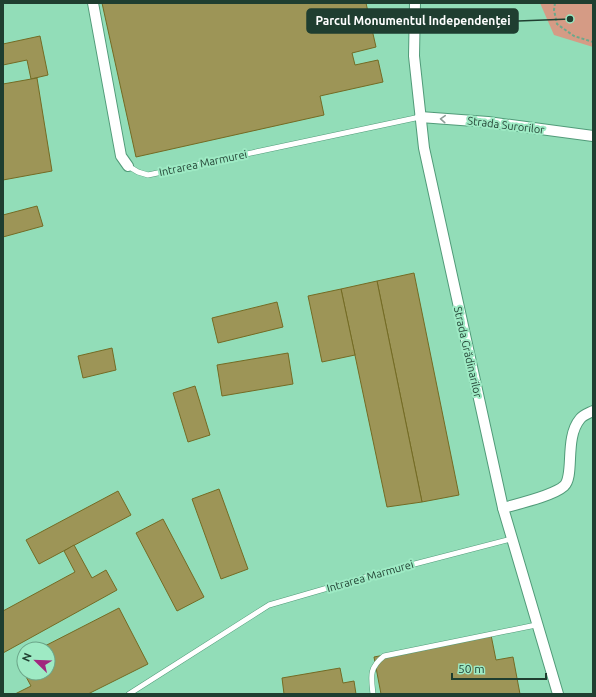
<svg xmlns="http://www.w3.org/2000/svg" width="596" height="697" font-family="Ubuntu,sans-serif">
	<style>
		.green { fill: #d59b85 }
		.building { fill: #9d9557; stroke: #746b24 }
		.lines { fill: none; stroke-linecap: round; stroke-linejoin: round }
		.lane-casing { stroke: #519b79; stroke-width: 6 }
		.street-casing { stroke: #519b79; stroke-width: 12 }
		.path { stroke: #6ca88b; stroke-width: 2; stroke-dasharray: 3 2; stroke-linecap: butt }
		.lane { stroke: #fff; stroke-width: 5 }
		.street { stroke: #fff; stroke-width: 10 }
		.oneway { stroke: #8f9e98 }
		.labels { text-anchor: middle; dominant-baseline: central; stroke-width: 4; stroke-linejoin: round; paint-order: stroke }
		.street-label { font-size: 11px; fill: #1f3e30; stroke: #9eeac4 }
		.leader { fill: none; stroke: #1f3e30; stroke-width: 1.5 }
		.callout-dot { fill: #1f3e30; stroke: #9eeac4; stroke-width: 1.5 }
		.callout { fill: #1f3e30; stroke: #1f3e30; stroke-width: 1.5 }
		.callout-label { font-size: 12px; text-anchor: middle; font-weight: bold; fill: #fff }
	</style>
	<rect width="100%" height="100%" fill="#92ddb8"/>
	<!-- green -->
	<path class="green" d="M540,3H593V47L554,35Z"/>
	<!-- building -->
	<g class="building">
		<path d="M102,3H366L376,47L352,53L355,65L378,60L383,82L320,96L324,115L136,157Z"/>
		<path d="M40,36L48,75L31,79L27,60L3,65V44Z"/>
		<path d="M37,78L52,171L3,180V84Z"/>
		<path d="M37,206L43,226L3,237V215Z"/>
		<path d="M414,273L459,495L422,502L377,281Z"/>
		<path d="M377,281L422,502L387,507L341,289Z"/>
		<path d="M341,289L355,355L322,362L308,296Z"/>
		<path d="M277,302L283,327L218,343L212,318Z"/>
		<path d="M112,348L116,370L83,378L78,356Z"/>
		<path d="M288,353L293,384L222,396L217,365Z"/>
		<path d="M195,386L210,435L188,442L173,393Z"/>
		<path d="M219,489L248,569L221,579L192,499Z"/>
		<path d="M118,491L131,515L39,564L26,540Z"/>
		<path d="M163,519L204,597L177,611L136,533Z"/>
		<path d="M74,545L92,578L106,570L117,590L3,653V611L75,572L64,551Z"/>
		<path d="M119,608L148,664L88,694H15L31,686L24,673H48V649H39Z"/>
		<path d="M491,635L496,660L513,657L520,694H381L374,657Z"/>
		<path d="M24,657V673L18,660Z"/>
		<path d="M340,668L343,683L354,681L356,694H284L282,678Z"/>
	</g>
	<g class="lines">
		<defs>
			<g id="lane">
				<path d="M128,166L138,172L148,175L420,117"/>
				<path d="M129,694L269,605L376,574L511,539"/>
				<path d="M373,694C371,676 369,668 384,656L536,625"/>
			</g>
			<g id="street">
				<path d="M93,3L121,156L128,166"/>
				<path d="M415,3L414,56L424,148L503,508L558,694"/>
				<path d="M420,117L488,122L593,136"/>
				<path d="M503,508C517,504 553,496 564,486C575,476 564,438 580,419C583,415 589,413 593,411"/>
			</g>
		</defs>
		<!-- lane casing -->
		<use href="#lane" class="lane-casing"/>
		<!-- street casing -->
		<use href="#street" class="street-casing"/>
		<!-- path -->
		<path class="path" d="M555,3L554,10L557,24L574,36L593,42"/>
		<!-- lane -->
		<use href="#lane" class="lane"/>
		<!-- street -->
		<use href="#street" class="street"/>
	</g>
	<!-- one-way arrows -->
	<defs><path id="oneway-chevron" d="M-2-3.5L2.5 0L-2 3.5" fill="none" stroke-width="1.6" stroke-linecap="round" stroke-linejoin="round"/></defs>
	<use class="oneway" href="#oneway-chevron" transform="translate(443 119) rotate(-176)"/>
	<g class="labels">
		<!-- street labels -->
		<g class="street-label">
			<text transform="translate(506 125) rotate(7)">Strada Surorilor</text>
			<text transform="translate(203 163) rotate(-12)">Intrarea Marmurei</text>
			<text transform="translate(468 352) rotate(77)">Strada Grădinarilor</text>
			<text transform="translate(370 576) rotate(-16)">Intrarea Marmurei</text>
		</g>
	</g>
	<!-- callouts -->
	<path class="leader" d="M570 19L518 21"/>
	<circle class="callout-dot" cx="570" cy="19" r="4"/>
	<rect class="callout" x="307" y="9" width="211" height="24" rx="4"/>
	<g class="callout-label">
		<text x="413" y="25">Parcul Monumentul Independenței</text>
	</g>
	<!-- border -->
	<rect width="596" height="697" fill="none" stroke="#1f3e30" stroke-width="8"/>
	<!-- north arrow -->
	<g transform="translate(36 661) rotate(293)"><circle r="19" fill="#9eeac4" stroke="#6ba589"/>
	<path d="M0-3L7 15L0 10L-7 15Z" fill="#a1277e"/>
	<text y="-6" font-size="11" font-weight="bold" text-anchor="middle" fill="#1f3e30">N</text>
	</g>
	<!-- scale -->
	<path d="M452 673v6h94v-6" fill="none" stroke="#1f3e30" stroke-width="2"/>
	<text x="458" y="673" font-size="12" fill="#1f3e30" stroke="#9eeac4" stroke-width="3" paint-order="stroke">50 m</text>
</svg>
